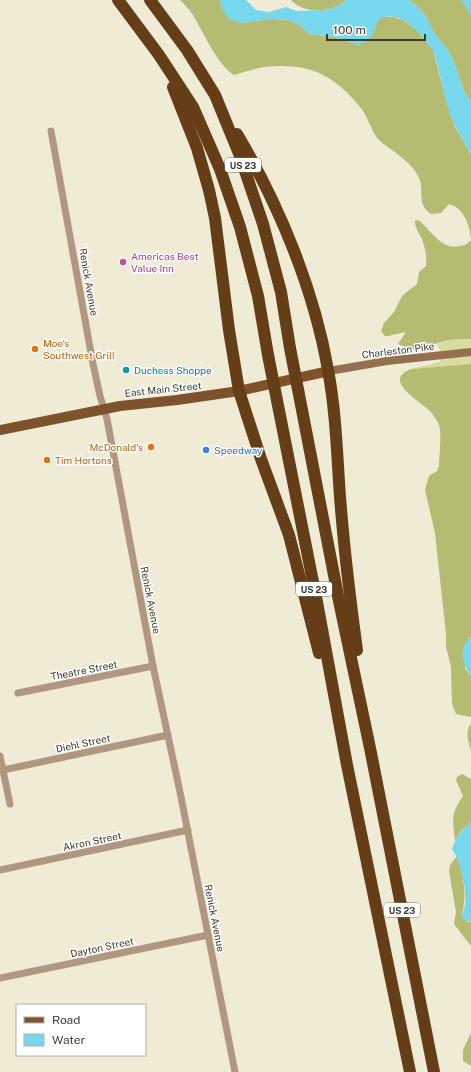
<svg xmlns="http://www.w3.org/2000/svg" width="471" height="1072" font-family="'Public Sans',sans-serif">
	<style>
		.green { fill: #d7dca1 }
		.forest { fill: #b6bb72 }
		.water { fill: #77d7ed }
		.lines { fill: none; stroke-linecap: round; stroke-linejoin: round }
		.street { stroke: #b19782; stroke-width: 7 }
		.secondary { stroke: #946f50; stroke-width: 8 }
		.primary { stroke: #7e522a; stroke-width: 10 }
		.highway { stroke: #653d16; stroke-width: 12 }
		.hotel-dot { fill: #d1479c; stroke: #fff; stroke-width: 1.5 }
		.food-dot { fill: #e8710a; stroke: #fff; stroke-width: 1.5 }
		.culture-dot { fill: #0f9aa8; stroke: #fff; stroke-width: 1.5 }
		.shop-dot { fill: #3f7fe0; stroke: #fff; stroke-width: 1.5 }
		.labels { text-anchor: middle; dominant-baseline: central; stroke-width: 3; stroke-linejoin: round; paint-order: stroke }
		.shield { fill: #fff; stroke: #767670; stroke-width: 1 }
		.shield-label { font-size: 9px; font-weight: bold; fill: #3c3b32 }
		.hotel-label { font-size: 10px; fill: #b23c85; stroke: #fff; text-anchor: start }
		.street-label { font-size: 10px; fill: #3c3b32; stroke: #fff }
		.food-label { font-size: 10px; fill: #c56008; stroke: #fff; text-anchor: start }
		.culture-label { font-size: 10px; fill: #0d838f; stroke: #fff; text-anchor: start }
		.shop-label { font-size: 10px; fill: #366cbe; stroke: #fff; text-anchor: start }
	</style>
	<rect width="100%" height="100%" fill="#efebd5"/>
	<!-- green -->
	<path class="green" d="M471,339V364L411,369L440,362L441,352L437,344L449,340Z"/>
	<!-- forest -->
	<g class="forest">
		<path d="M180,0H220L222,9L241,23L270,19L287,20L297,23L309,34L335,37L359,45L373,34L378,20L383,17H393L403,20L417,30L433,50L448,107L455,127L471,154V339C464,339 456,339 449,340C428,344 421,355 398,344L406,332L388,336H385L381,331L384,323L394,312L402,296L417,284L419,272L426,266C427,256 425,246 421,237C418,231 415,228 415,221L418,220L421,222C432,233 443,250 460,246C466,245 467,244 471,240C470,226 464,208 449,204L441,213L431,214C415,203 426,191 418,176C410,160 391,151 378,139C370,129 368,116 360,107C334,74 307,62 264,67C254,69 244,72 234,75C216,64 203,30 191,12C188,8 184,4 180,0Z"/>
		<path d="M291,0H346C334,13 304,15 291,0Z"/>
		<path d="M408,0H462L471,16V103L464,91L455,65L448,50L433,32L427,18L416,5Z"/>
		<path d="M471,364V637L469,638L465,668L471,677V716L470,717L456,714L452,704L451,667L446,647V634L435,533L425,490L429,476L437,471L439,466C439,457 442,433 439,425C437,420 433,414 429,410C418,400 382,380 411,369Z"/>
		<path d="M471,723V751C468,739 465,733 471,723Z"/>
		<path d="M462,774L471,779V822L461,831L455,841C453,819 450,815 463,796L456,780L457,777Z"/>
		<path d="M457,856C464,875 467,896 462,915L467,922H471V946L454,924L456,912L449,871L450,865Z"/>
		<path d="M471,1033V1066L463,1061V1050Z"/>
	</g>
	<!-- water -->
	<g class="water">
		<path d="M220,0H246L256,10L269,12L286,7L296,11L328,10L342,4L346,0H408L416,5L427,18L433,32L448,50L455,65L464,91L471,103V154C462,139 453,124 448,108C442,89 440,69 433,51C431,48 428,44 426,41C415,27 396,9 378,20L373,34L368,41L359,45L335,37L309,34L297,23L287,20L270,19L241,23L229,19L222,9Z"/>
		<path d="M462,0H471V16Z"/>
		<path d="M471,637V677C463,664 457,649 471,637Z"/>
		<path d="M471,822V922L463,920C461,914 464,911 465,905C467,889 461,861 452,849C456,837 462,830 471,822Z"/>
	</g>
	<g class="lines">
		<!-- street -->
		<g class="street">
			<path d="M51,131L93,364L100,396L107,419L153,666L180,792L235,1072"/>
			<path d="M18,693L153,666"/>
			<path d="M0,756L10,804"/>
			<path d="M3,770L168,735"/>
			<path d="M0,870L188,830"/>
			<path d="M0,978L208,935"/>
		</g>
		<!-- secondary -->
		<path class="secondary" d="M329,371L387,361L471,352"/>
		<!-- primary -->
		<path class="primary" d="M0,430L120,406L177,400L239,391L329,371"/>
		<!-- highway -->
		<g class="highway">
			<path d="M118,0L159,55L193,107L220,169L240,227L258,296L268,355L317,602L347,765L410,1072"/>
			<path d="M150,0L187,50L215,95L240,156L263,224L281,292L290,348L339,601L370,748L434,1072"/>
			<path d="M173,87L197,148L209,190L215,218L229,330L239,391L261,459L289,535L319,653"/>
			<path d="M237,134C279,205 314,289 328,370C336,412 337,455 340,497C344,548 350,599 357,650"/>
		</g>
	</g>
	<!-- markers -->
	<circle class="hotel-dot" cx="123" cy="262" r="4"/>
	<g class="food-dot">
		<circle cx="35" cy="349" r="4"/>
		<circle cx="151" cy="447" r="4"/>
		<circle cx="47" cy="460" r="4"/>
	</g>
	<circle class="culture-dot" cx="126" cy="370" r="4"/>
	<circle class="shop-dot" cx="206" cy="450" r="4"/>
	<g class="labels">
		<!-- shield labels -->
		<g class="shield">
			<rect x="225" y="158" width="36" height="14" rx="3"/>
			<rect x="296" y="582" width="36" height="14" rx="3"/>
			<rect x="384" y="903" width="36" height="14" rx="3"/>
		</g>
		<g class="shield-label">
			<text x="243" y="165">US 23</text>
			<text x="314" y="589">US 23</text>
			<text x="402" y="910">US 23</text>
		</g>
		<!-- hotel labels -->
		<g class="hotel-label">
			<text x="131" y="256">Americas Best<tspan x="131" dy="12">Value Inn</tspan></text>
		</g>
		<!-- street labels -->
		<g class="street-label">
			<text transform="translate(89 282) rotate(80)">Renick Avenue</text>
			<text transform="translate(398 350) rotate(-7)">Charleston Pike</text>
			<text transform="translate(163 389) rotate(-6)">East Main Street</text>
			<text transform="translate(151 600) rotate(79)">Renick Avenue</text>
			<text transform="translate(84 670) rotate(-11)">Theatre Street</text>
			<text transform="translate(83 743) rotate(-12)">Diehl Street</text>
			<text transform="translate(92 841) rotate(-12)">Akron Street</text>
			<text transform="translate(215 918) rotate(79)">Renick Avenue</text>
			<text transform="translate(102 947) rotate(-12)">Dayton Street</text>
		</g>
		<!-- food labels -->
		<g class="food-label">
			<text x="43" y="343">Moe's<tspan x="43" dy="12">Southwest Grill</tspan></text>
			<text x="143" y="447" text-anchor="end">McDonald's</text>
			<text x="55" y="460">Tim Hortons</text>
		</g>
		<!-- culture labels -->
		<g class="culture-label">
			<text x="134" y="370">Duchess Shoppe</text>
		</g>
		<!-- shop labels -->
		<g class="shop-label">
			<text x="214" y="450">Speedway</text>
		</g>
	</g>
	<!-- legend -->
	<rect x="16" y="1004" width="130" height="52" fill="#ffffff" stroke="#b1b1ad"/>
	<rect x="24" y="1017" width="20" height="6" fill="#7e522a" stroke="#b1b1ad"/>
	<text x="52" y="1024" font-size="12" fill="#3c3b32">Road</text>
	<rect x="24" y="1034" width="20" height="12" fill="#77d7ed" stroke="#b1b1ad"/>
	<text x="52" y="1044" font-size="12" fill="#3c3b32">Water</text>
	<!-- scale -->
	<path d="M327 34v6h98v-6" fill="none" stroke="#3c3b32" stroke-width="2"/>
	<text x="333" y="34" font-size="12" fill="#3c3b32" stroke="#ffffff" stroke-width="3" paint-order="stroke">100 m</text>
</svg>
